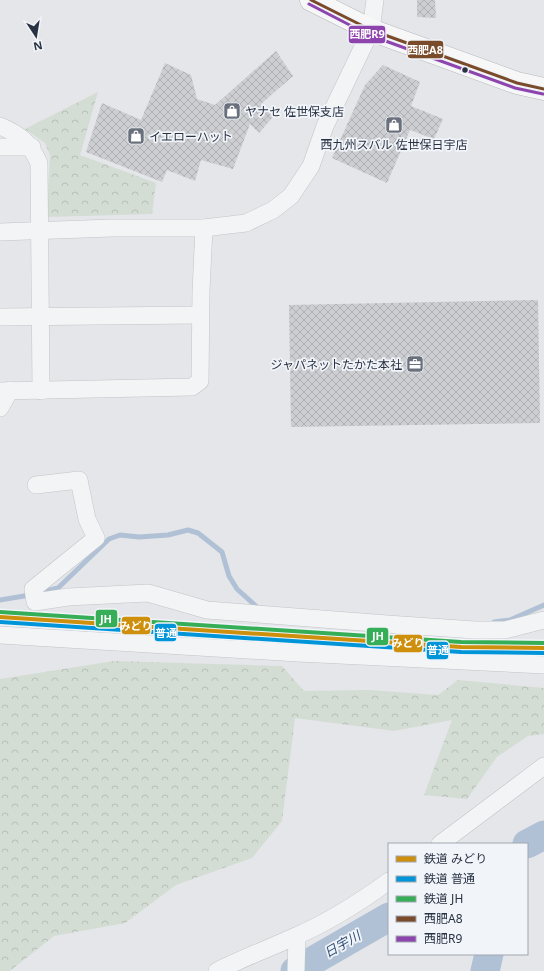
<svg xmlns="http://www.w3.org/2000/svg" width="544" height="971" font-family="'Noto Sans','Noto Sans JP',sans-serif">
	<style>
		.forest { fill: url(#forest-crowns) }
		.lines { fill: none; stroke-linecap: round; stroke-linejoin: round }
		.stream { stroke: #b1c1d5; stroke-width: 5 }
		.river { stroke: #b1c1d5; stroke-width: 29 }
		.building { fill: url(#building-cross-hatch) }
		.minor-casing { stroke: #c2c4c7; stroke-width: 18 }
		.highway-casing { stroke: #b6b9be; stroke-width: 23 }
		.minor { stroke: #f3f4f6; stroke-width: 17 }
		.highway { stroke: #f7f7f7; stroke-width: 22 }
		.bus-1-casing { stroke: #f1f4f8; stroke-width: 6 }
		.bus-2-casing { stroke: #f1f4f8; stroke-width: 6 }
		.bus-1 { stroke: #7a4b2a; stroke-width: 3 }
		.bus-2 { stroke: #8e44ad; stroke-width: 3 }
		.rail-1-casing { stroke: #f1f4f8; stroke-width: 7 }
		.rail-2-casing { stroke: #f1f4f8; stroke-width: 7 }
		.rail-3-casing { stroke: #f1f4f8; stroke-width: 7 }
		.rail-1 { stroke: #ce8f0d; stroke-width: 4 }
		.rail-2 { stroke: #0095d9; stroke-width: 4 }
		.rail-3 { stroke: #35ae57; stroke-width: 4 }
		.bus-dot { fill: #293243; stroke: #f1f4f8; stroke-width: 1.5 }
		.labels { text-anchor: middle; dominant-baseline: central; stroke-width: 3.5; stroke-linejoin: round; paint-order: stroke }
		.poi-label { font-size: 12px; fill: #293243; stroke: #f1f4f8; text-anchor: start }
		.water-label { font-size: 13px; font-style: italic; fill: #314f79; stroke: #f1f4f8 }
		.line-badge { stroke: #f1f4f8; stroke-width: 1.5 }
		.badge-label { font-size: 11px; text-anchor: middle; font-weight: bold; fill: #fff }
	</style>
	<defs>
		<pattern id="forest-crowns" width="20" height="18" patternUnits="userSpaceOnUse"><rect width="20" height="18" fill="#d4ddd4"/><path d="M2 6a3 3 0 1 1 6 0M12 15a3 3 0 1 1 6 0" fill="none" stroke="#b6beb7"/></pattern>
		<pattern id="building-cross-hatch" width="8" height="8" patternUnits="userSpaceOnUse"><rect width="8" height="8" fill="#ccced1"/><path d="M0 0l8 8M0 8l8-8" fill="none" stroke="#afb1b5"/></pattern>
	</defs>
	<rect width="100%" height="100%" fill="#e4e6e9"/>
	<!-- forest -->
	<g class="forest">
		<path d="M98,92L80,155L156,183L152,214L47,217L50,155L45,143L25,129Z"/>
		<path d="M114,661L282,666L304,691L369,690L438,695L458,680L544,688V734L528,736L497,757L467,799L424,795L452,720L394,731L295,718L282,821L252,858L176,885L125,923L54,936L10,971H0V679Z"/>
	</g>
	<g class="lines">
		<!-- stream -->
		<g class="stream">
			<path d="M38,593L58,588L109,539L120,535L139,537L168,535L188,530L198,533L222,552L229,576L237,589L258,608H261"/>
			<path d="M0,600L30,595"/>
			<path d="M494,622L510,620L544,605"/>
		</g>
		<!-- river -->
		<g class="river">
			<path d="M527,844L544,835"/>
			<path d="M295,971L389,917"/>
			<path d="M485,971L489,954"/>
		</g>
	</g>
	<!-- building -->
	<g class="building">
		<path d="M417,0H435L436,18L417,17Z"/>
		<path d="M276,51L293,76L261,104L273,117L259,133L250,124L233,169L201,160L195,181L167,170L162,182L86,152L102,103L141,120L165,63L191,75L197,99L215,105Z"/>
		<path d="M383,65L420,82L411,106L443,119L434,139L410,130L387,183L332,158L365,85Z"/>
		<path d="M538,300L540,423L291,427L289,305Z"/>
	</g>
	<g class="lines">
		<defs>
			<g id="minor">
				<path d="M0,126C21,135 29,142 39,163L41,391"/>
				<path d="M0,147H32"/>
				<path d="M0,232L112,228H204L246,223L273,210L291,196L311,166L325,126L371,30L375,0"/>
				<path d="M0,317L200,315"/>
				<path d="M0,391L192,387L200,381L201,291L204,228"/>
				<path d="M0,408L10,390"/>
				<path d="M36,485L79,480L87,519L96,538L33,589L35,602L68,597L148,593L207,610L387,624L475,630H505L544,620"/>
				<path d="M0,635L298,653L544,665"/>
				<path d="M440,844L544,766"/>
				<path d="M217,971C243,958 270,948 296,936C329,922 360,902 389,881"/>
				<path d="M296,971L297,936"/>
			</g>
			<path id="highway" d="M311,0L371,30L517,83L544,89"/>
		</defs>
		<!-- minor casing -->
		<use href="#minor" class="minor-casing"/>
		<!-- highway casing -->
		<use href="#highway" class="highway-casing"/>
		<!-- minor -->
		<use href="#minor" class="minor"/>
		<!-- highway -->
		<use href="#highway" class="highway"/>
		<defs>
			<path id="bus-1" d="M311,0L371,30L517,83L544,89"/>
			<path id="bus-2" d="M309,4L369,35L515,88L543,94"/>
		</defs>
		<!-- bus-1 casing -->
		<use href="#bus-1" class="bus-1-casing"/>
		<!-- bus-2 casing -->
		<use href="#bus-2" class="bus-2-casing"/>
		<!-- bus-1 -->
		<use href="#bus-1" class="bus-1"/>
		<!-- bus-2 -->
		<use href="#bus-2" class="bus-2"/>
		<defs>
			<path id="rail-1" d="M0,617L461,647L544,648"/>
			<path id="rail-2" d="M0,622L461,652L544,653"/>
			<path id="rail-3" d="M0,612L461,642L544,643"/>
		</defs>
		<!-- rail-1 casing -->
		<use href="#rail-1" class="rail-1-casing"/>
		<!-- rail-2 casing -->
		<use href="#rail-2" class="rail-2-casing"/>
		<!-- rail-3 casing -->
		<use href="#rail-3" class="rail-3-casing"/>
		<!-- rail-1 -->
		<use href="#rail-1" class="rail-1"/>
		<!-- rail-2 -->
		<use href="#rail-2" class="rail-2"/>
		<!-- rail-3 -->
		<use href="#rail-3" class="rail-3"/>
	</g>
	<!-- icons -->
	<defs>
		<symbol id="shop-square" viewBox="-11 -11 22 22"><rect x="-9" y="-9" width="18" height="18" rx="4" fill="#6a717d" stroke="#f1f4f8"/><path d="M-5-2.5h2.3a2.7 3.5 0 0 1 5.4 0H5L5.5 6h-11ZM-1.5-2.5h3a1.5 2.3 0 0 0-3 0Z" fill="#fff"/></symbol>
		<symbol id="office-square" viewBox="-11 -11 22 22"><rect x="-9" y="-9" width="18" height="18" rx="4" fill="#6a717d" stroke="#f1f4f8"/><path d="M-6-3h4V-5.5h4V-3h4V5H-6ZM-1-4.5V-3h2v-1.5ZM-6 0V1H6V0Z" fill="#fff"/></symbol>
	</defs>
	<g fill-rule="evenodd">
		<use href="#shop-square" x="222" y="101" width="20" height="20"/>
		<use href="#shop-square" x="384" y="115" width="20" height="20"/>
		<use href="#shop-square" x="126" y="126" width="20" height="20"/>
		<use href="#office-square" x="405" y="354" width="20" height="20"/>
	</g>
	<!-- markers -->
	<circle class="bus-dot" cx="465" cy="70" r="3.5"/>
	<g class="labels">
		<!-- poi labels -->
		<g class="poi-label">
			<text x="245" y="111">ヤナセ 佐世保支店</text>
			<text x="149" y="136">イエローハット</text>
			<text x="394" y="144" text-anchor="middle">西九州スバル 佐世保日宇店</text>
			<text x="402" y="364" text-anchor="end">ジャパネットたかた本社</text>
		</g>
		<!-- water labels -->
		<g class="water-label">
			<text transform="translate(342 944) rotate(-30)">日宇川</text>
		</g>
	</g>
	<g class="line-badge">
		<rect x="348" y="25" width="38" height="19" rx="4" fill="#8e44ad"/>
		<rect x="407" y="40" width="37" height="19" rx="4" fill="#7a4b2a"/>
		<rect x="95" y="609" width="23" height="19" rx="4" fill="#35ae57"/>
		<rect x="121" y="616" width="30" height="19" rx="4" fill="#ce8f0d"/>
		<rect x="154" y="623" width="23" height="19" rx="4" fill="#0095d9"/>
		<rect x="366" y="627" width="23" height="19" rx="4" fill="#35ae57"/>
		<rect x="393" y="634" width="30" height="19" rx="4" fill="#ce8f0d"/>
		<rect x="426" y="641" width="23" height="19" rx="4" fill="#0095d9"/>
	</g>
	<g class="badge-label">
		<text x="367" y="38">西肥R9</text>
		<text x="425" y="54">西肥A8</text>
		<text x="106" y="623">JH</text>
		<text x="136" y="630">みどり</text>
		<text x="166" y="637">普通</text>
		<text x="378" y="640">JH</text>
		<text x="408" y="647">みどり</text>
		<text x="438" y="654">普通</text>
	</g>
	<!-- legend -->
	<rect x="388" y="843" width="140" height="112" fill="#f1f4f8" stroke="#a1a6b0"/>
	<rect x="396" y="856" width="20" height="6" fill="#ce8f0d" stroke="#a1a6b0"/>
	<text x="424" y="863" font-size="12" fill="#293243">鉄道 みどり</text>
	<rect x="396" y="876" width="20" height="6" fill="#0095d9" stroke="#a1a6b0"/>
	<text x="424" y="883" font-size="12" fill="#293243">鉄道 普通</text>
	<rect x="396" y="896" width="20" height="6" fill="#35ae57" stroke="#a1a6b0"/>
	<text x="424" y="903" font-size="12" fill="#293243">鉄道 JH</text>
	<rect x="396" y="916" width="20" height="6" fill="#7a4b2a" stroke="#a1a6b0"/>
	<text x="424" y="923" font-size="12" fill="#293243">西肥A8</text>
	<rect x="396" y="936" width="20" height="6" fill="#8e44ad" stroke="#a1a6b0"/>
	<text x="424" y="943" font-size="12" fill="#293243">西肥R9</text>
	<!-- north arrow -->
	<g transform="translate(36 36) rotate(168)" stroke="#f1f4f8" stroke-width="3" paint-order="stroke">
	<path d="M0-3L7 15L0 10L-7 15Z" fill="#293243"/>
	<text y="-6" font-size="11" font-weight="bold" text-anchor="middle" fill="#293243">N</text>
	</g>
</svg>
